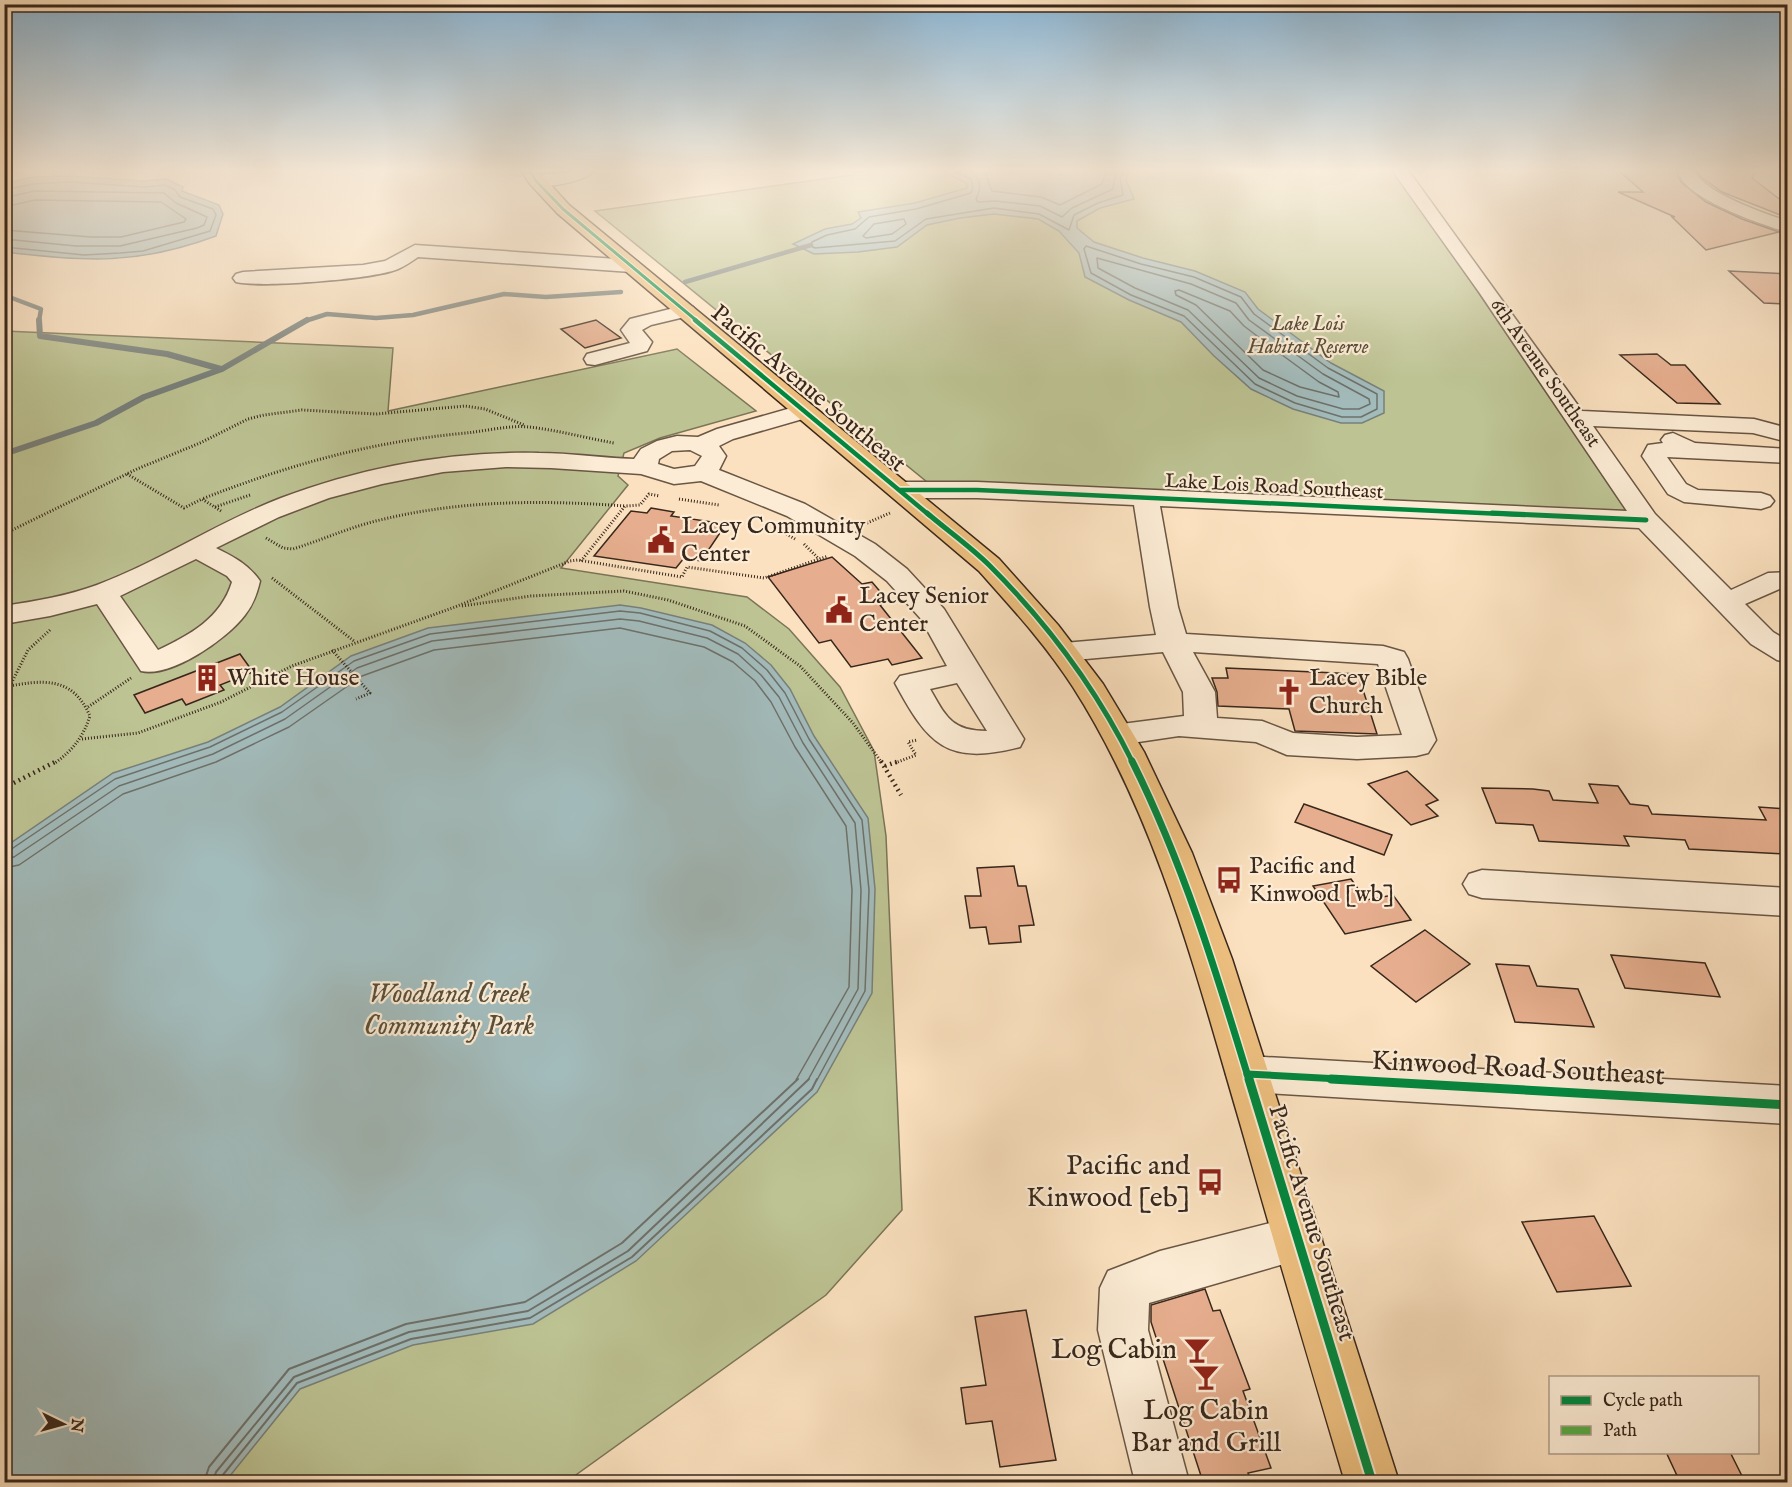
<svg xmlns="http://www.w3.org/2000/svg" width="1792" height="1487" font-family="'IM FELL English',serif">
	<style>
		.green { fill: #bdc393; stroke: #7a7557; stroke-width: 1.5 }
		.water { fill: #a2bbbb; stroke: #78807b; stroke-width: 1.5 }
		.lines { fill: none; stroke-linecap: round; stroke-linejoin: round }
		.shore-far1 { stroke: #6d716b; stroke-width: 1.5 }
		.shore { stroke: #6d716b; stroke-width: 2 }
		.stream-far1 { stroke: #78807b; stroke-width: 4.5 }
		.stream { stroke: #78807b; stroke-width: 6 }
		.building { fill: #e6ae8e; stroke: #38271b; stroke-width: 1.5 }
		.minor-casing { stroke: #695644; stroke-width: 3 }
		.major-casing { stroke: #38271b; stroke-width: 3 }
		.path-far1 { stroke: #38271b; stroke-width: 3; stroke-dasharray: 1 2; stroke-linecap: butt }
		.path { stroke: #38271b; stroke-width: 4.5; stroke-dasharray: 1.5 4; stroke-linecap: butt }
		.minor { fill: #fcecd5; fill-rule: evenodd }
		.major { fill: #eec080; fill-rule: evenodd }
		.quiet { stroke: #55aa43; stroke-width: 2; stroke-dasharray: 5 2; stroke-linecap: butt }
		.cycleway-far4-casing { stroke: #fcecd5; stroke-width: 5 }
		.cycleway-far3-casing { stroke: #fcecd5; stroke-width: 8 }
		.cycleway-far2-casing { stroke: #fcecd5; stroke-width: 8 }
		.cycleway-far1-casing { stroke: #fcecd5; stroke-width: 10 }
		.cycleway-casing { stroke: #fcecd5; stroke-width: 13 }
		.cycleway-far4 { stroke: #00873e; stroke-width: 3 }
		.cycleway-far3 { stroke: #00873e; stroke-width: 4.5 }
		.cycleway-far2 { stroke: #00873e; stroke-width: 5 }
		.cycleway-far1 { stroke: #00873e; stroke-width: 7 }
		.cycleway { stroke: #00873e; stroke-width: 9 }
		.labels { text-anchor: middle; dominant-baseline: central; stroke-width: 4.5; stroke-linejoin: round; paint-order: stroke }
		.far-park-label { font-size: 20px; font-style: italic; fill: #594e39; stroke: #fcecd5 }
		.far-street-label { font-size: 20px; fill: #38271b; stroke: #fcecd5 }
		.street-label { font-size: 24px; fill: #38271b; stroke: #fcecd5 }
		.poi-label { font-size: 24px; fill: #38271b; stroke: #fcecd5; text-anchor: start }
		.near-park-label { font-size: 28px; font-style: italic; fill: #594e39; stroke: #fcecd5 }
		.near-street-label { font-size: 28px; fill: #38271b; stroke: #fcecd5 }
		.near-poi-label { font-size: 28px; fill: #38271b; stroke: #fcecd5; text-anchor: end }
	</style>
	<rect width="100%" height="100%" fill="#fbe1bf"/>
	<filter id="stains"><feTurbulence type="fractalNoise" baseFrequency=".00333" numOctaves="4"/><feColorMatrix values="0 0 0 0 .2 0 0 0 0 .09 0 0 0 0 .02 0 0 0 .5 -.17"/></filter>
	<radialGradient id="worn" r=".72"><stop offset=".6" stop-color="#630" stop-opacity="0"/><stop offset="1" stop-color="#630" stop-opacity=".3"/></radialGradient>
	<!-- green -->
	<g class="green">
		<path d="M854,170H1395L1629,514L932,486L595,211L852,175Z"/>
		<path d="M4,331L393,348L388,411L677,349L756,411L660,438L624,453L618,476L628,485L561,568L747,597L789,629L840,687L874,751L886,836L902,1210L826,1295L566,1482H5Z"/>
	</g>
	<!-- water -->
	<g class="water">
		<path d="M948,170H1129L1126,180L1134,199L1100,208L1077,221V228L1094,242L1143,258L1195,271L1245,292L1258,309L1331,363L1384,391V413L1362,423H1341L1293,409L1251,389L1214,356L1181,322L1129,300L1085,277L1079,253L1059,231L1038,219L994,214L960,218L927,225L897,247L858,252L814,254L793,244L825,229L852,224L861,218L858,212L915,203L967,188L966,183L944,172Z"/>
		<path d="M70,176L144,181L166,179L183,187L182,191L219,205L223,214L216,236C138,265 86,262 5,252V185C25,175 48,177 70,176Z"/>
		<path d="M620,605L641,608L712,625L745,643L771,665L790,689L814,736L868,818L875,889L872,993L817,1092L636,1261L533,1324L413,1345L300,1389L225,1482H5V847L113,773L208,742L280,707L351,656L428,628Z"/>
	</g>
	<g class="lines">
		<!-- shore-far1 -->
		<g class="shore-far1">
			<path d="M952,170L971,179L973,187L971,193L916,209L869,217L855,229L827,235L812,242L811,246L815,248L895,241L926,219L994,208L1039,214L1069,230L1074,215L1098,203L1123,195L1120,179L1124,170"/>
			<path d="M969,170C981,177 982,187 976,199L978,202L995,201L1040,206L1062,217L1072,208L1113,189L1116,170"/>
			<path d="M984,170L992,191L1041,197L1060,205L1102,184L1106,170"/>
			<path d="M4,190L33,184L70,182L143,187L165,185L175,190L180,197L213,209L216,215L210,231L143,251L120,253L84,255L4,247"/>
			<path d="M4,198L34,191L164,193L176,203L207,217L204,225L197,228L120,246H76L4,239"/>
			<path d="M4,207L35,200L161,202L186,219L184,222L121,237H91L4,230"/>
			<path d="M904,219L906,224L892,234L866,238L863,236L874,224Z"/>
			<path d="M1086,246L1141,264L1194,277L1241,297L1254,314L1328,368L1377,394V409L1361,417H1342L1295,403L1255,384L1184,316L1131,295L1091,273L1084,249Z"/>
			<path d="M1097,258L1191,284L1236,303L1249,320L1323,374L1369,399L1370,404L1359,409H1343L1297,396L1259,378L1188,310L1135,288L1098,268Z"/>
			<path d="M1179,290L1230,311L1244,326L1278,352L1319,382L1338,392L1339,397L1300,387L1263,370L1196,305L1176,295L1175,291Z"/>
			<path d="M4,851L10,850L115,779L210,747L282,712L354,661L430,634L620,611L640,613L710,631L742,648L767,670L785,693L809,739L862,820L869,890L865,991L817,1080"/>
			<path d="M4,859L14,857L119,786L213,754L285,719L357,668L432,641L620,619L639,621L707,638L738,654L761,675L779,697L803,743L855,823L861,890L858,989L808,1080"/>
			<path d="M4,868L19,865L123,794L216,762L289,727L362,676L434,650L620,628L704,647L733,662L755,681L771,702L795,747L846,826L852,890L849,987L796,1080"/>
		</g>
		<!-- shore -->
		<g class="shore">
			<path d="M204,1482L209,1467L289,1369L406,1324L525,1302L622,1243L798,1079"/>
			<path d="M213,1482L216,1472L294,1377L409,1332L528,1311L628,1251L809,1079"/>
			<path d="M221,1482L222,1476L297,1383L411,1339L530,1318L632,1257L812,1089L817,1079"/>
		</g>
		<!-- stream-far1 -->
		<g class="stream-far1">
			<path d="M685,282L811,245"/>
			<path d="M4,295L41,309L39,321"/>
			<path d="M305,321L327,314L376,318L413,315L504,294L546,297L621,292"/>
		</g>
		<!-- stream -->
		<g class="stream">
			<path d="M39,320L40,336L167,354L221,369"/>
			<path d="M4,454L96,423L144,397L222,369L307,320"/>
		</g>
	</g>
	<!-- building -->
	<g class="building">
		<path d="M1618,170H1676L1681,182L1706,202L1742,219L1779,232L1706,250L1672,217H1675L1618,192H1643Z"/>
		<path d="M1696,170H1756L1752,178L1778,198L1788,201V218L1722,192L1701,177Z"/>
		<path d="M1729,271L1788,274V304L1764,303Z"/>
		<path d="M596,320L621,338L585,348L561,329Z"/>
		<path d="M1657,354L1671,365H1685L1720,404L1677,403L1620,355Z"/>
		<path d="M651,508L674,512L671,516L726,524L701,561L684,558L676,568L594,556L631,511L647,513Z"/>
		<path d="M832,557L862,584L872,582L889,602L880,605L922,658L892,665L888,659L851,667L831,640L819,643L768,577Z"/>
		<path d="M240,654L253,672L220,685L224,690L186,705L182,699L145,713L134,695Z"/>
		<path d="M1226,668L1358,674L1377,734L1295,731L1289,709L1218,706L1217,692L1212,678H1228Z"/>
		<path d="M1407,771L1438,800L1426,805L1438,816L1411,825L1368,784Z"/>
		<path d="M1589,784L1618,786L1630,804L1648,806L1652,814L1766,820L1759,807L1788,809V856L1786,854L1689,849L1685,840L1624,836L1629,846L1539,841L1533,825L1496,823L1482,788L1533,789L1549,791L1553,800L1598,803Z"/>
		<path d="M1304,804L1392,835L1384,855L1295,822Z"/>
		<path d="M1014,866L1018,886H1026L1034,925L1019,926L1021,942L989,944L986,927L970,928L965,896H981L977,868Z"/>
		<path d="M1351,879L1366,900L1393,895L1411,920L1345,934L1313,886Z"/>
		<path d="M1425,930L1470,964L1416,1002L1371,966Z"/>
		<path d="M1611,955L1705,963L1720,997L1625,988Z"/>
		<path d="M1496,964L1529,966L1537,986L1578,989L1594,1027L1515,1022Z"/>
		<path d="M1594,1216L1631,1286L1557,1292L1522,1222Z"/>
		<path d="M1205,1289L1213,1311L1220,1310L1250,1389L1243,1391L1271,1468L1248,1473L1251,1482H1203L1151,1322V1305Z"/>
		<path d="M1026,1310L1056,1460L1000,1467L992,1421L966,1424L961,1388L986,1385L975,1317Z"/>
		<path d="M1666,1452H1730L1745,1482H1680Z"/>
	</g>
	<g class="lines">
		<defs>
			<g id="minor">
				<path d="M578,170H595C586,182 537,192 528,181C538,170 563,176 578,170Z"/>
				<path d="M1392,170H1408L1582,411L1754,419L1788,428V442L1753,433L1593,426L1655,514L1731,590L1768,573L1788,572V588H1782L1745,604L1773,632L1788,641V663L1777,660L1751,644L1639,528L1160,506L1178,607L1186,634L1383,646L1404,652L1408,659L1436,740L1428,753L1416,756L1357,759L1287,755L1256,742L1179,736L1118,745L1106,742L1102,734L1106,726L1184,716L1183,692L1163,652L1064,661L1053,658L1049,652L1053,646L1064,643L1156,635L1150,607L1134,505L977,498H900L891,495L887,490L891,485L900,482H977L1627,511L1479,292ZM1193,652L1378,664L1402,735L1357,737L1293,733L1262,721L1217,718L1215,692Z"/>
				<path d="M1678,170H1694C1702,192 1765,214 1788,221V232C1764,226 1680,197 1678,170Z"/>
				<path d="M415,245L631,260L638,262L640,266L638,270L631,272L418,257C412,261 405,266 398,269C375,279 261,288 236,282L233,278L236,274L243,272L363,265L385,261Z"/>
				<path d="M686,305L693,307L696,311L693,315L651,325L642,330L652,342L647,351L595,365L587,364L584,359L587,354L630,343L621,330L630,319Z"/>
				<path d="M805,404L813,406L817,411L813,416L733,439L719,446L726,456L719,470L805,504L875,544L907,569L944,609L1024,739L1020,747C946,766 928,744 895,683L900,676L947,666L921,619L887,581L855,556L787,516L701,481L674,484L641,474L551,468L506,467L443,472L382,484L329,498L279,517L216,548C234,557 248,564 260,581C257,594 253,605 245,615C227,639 171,678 141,671L97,604L50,616L4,624V606C36,601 67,596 97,585C161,561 218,522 281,498C363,467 451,451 539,453C571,453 602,458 634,459L641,449L657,441L677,436L698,437L717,429ZM690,450L702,456L695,466L674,469L658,464L659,459L672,451ZM196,559L227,576L232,582C221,618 190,635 158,650L120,596ZM957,683L987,731C952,731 946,717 930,689Z"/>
				<path d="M1673,433L1695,443L1788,449V463L1667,457L1686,484L1698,490L1761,493L1770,496L1774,501L1770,506L1761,509L1684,502L1668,494L1642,456L1648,445L1663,443L1661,440L1665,435Z"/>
				<path d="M1482,870L1788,888V916L1482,898L1469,894L1463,884L1469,874Z"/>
				<path d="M1247,1056L1788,1086V1124L1247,1092L1232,1087L1226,1074L1232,1061Z"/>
				<path d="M1298,1216L1315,1223L1322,1239L1315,1255L1149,1303L1148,1330L1189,1482H1135L1098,1330L1100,1288L1108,1271L1160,1251Z"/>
			</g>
			<path id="major" d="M521,170H537L569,205L999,559L1058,625L1103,684L1144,752L1192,853L1232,959L1399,1482H1345C1309,1362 1274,1243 1240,1123C1196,974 1158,820 1073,687C1046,645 1012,608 979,571L557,213L530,184Z"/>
		</defs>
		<!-- minor casing -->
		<use href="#minor" class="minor-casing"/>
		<!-- major casing -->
		<use href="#major" class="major-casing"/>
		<!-- path-far1 -->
		<g class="path-far1">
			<path d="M127,474L184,508L202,499"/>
			<path d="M679,499L719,505"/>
			<path d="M215,507L250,495"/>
			<path d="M221,511L202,499C291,464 370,442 466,433C486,431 509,425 529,427C557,430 586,438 614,443"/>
			<path d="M867,523L890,513"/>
			<path d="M776,528L795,539"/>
			<path d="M4,534L137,469L200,443L248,419L264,415L302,410L376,414L465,406L485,409L524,425"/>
			<path d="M266,538L283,548L293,549C322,540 350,527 380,520C461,500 542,500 625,506"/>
			<path d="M804,544L819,559"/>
			<path d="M581,561L625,506L640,505L649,494L660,496"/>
			<path d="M272,578L354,641"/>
			<path d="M462,606L531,596L624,591L668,600L745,626L800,666L853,723L882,763"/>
			<path d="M332,650L370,693L356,699"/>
			<path d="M10,686L28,650L50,630"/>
			<path d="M4,687C42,680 72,675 90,716C83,737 73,750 55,763"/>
			<path d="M88,707L131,678"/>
			<path d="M82,739L138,733L221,702L292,666L455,607L570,561L578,560L682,577L687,567L764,578L828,556"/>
			<path d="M895,763L916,755L908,742L917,740"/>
		</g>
		<!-- path -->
		<g class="path">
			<path d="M881,761L901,795"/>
			<path d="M885,766L899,761"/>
			<path d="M4,788L57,761"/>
		</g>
		<!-- minor -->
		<use href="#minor" class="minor"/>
		<!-- major -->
		<use href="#major" class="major"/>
		<!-- quiet -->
		<path class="quiet" d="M866,170H887"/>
		<defs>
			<path id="cycleway-far4" d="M529,170L536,181L563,209L697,321"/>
			<g id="cycleway-far3">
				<path d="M695,320L929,515"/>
				<path d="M900,490H977L1525,515"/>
			</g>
			<g id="cycleway-far2">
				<path d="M927,513C948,531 971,547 990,566C1047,623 1097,690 1133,763"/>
				<path d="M1492,513L1646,520"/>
			</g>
			<g id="cycleway-far1">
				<path d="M1132,761C1183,863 1216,971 1249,1080"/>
				<path d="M1247,1074L1358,1080"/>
			</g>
			<g id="cycleway">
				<path d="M1249,1079L1372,1482"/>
				<path d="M1331,1079L1788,1105"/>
			</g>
		</defs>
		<!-- cycleway-far4 casing -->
		<use href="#cycleway-far4" class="cycleway-far4-casing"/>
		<!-- cycleway-far3 casing -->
		<use href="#cycleway-far3" class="cycleway-far3-casing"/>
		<!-- cycleway-far2 casing -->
		<use href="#cycleway-far2" class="cycleway-far2-casing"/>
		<!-- cycleway-far1 casing -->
		<use href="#cycleway-far1" class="cycleway-far1-casing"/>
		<!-- cycleway casing -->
		<use href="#cycleway" class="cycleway-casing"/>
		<!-- cycleway-far4 -->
		<use href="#cycleway-far4" class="cycleway-far4"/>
		<!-- cycleway-far3 -->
		<use href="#cycleway-far3" class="cycleway-far3"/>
		<!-- cycleway-far2 -->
		<use href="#cycleway-far2" class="cycleway-far2"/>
		<!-- cycleway-far1 -->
		<use href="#cycleway-far1" class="cycleway-far1"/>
		<!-- cycleway -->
		<use href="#cycleway" class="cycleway"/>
	</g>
	<!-- sky -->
	<linearGradient id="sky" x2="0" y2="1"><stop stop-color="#8cb7d6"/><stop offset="0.45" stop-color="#fdf2e2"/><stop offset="1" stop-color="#fdf2e2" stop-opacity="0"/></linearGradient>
	<rect width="1792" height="378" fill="url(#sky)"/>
	<!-- icons -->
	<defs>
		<symbol id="civic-bare" viewBox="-9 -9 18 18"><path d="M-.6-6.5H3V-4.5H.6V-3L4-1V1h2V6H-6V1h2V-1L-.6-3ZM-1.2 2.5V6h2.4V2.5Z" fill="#8f2418" stroke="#fcecd5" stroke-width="2.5" paint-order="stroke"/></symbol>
		<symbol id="building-bare" viewBox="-9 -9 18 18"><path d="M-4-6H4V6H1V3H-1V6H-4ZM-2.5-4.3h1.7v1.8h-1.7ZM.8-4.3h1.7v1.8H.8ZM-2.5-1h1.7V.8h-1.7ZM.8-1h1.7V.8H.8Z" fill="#8f2418" stroke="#fcecd5" stroke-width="2.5" paint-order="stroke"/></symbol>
		<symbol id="church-bare" viewBox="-9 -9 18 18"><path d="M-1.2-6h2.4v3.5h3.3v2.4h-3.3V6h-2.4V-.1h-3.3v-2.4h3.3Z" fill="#8f2418" stroke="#fcecd5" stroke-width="2.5" paint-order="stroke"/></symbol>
		<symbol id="bus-bare" viewBox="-9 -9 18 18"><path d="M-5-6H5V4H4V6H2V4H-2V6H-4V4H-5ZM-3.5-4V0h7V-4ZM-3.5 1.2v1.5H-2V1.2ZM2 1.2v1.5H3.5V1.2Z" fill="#8f2418" stroke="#fcecd5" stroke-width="2.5" paint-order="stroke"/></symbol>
		<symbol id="bar-bare" viewBox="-9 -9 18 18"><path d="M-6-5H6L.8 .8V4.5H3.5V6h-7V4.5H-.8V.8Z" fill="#8f2418" stroke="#fcecd5" stroke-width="2.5" paint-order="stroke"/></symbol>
	</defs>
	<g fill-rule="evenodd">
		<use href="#civic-bare" x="642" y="521" width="38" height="38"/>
		<use href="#civic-bare" x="820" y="591" width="38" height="38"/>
		<use href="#building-bare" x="188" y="659" width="38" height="38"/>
		<use href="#church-bare" x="1270" y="673" width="38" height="38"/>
		<use href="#bus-bare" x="1210" y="861" width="38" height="38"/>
		<use href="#bus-bare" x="1191" y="1163" width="38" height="38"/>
		<use href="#bar-bare" x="1178" y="1331" width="38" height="38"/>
		<use href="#bar-bare" x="1187" y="1358" width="38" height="38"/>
	</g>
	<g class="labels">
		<!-- far-park labels -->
		<g class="far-park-label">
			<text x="1308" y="324">Lake Lois<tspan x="1308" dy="23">Habitat Reserve</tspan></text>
		</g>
		<!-- far-street labels -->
		<g class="far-street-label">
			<text transform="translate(1545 373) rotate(55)">6th Avenue Southeast</text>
			<text transform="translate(1274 487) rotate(3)">Lake Lois Road Southeast</text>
		</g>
		<!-- street labels -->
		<g class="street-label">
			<text transform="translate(808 389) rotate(40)">Pacific Avenue Southeast</text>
			<text transform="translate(1311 1223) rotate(73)">Pacific Avenue Southeast</text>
		</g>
		<!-- poi labels -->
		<g class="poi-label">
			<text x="681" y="526">Lacey Community<tspan x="681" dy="28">Center</tspan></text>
			<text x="859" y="596">Lacey Senior<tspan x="859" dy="28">Center</tspan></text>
			<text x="227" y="678">White House</text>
			<text x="1309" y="678">Lacey Bible<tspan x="1309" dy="28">Church</tspan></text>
			<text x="1249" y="866">Pacific and<tspan x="1249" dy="28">Kinwood [wb]</tspan></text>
		</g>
		<!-- near-park labels -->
		<g class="near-park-label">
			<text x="449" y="994">Woodland Creek<tspan x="449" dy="32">Community Park</tspan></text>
		</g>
		<!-- near-street labels -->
		<g class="near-street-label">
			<text transform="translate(1518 1069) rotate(3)">Kinwood Road Southeast</text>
		</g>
		<!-- near-poi labels -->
		<g class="near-poi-label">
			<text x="1190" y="1166">Pacific and<tspan x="1190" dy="32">Kinwood [eb]</tspan></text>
			<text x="1177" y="1350">Log Cabin</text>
			<text x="1206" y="1411" text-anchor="middle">Log Cabin<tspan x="1206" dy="32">Bar and Grill</tspan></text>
		</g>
	</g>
	<!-- margin -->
	<rect width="1792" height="1487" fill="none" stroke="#fbe1bf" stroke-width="24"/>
	<rect x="6" y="6" width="1780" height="1475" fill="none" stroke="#38271b" stroke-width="3"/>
	<rect x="12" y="12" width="1768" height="1463" fill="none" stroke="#38271b" stroke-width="1.5"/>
	<!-- legend -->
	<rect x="1549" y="1376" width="210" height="78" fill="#fcecd5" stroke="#ae9d8b" stroke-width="1.5"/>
	<rect x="1561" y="1396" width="30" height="9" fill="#00873e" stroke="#ae9d8b" stroke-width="1.5"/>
	<text x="1603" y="1406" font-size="18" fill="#38271b">Cycle path</text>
	<rect x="1561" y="1426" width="30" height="9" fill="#55aa43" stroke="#ae9d8b" stroke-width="1.5"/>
	<text x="1603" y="1436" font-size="18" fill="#38271b">Path</text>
	<!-- north arrow -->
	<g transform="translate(63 1424) rotate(95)" stroke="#fcecd5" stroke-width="4.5" paint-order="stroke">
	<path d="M0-4.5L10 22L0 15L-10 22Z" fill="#38271b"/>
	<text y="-9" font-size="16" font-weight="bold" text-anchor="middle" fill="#38271b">N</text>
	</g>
	<rect width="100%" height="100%" filter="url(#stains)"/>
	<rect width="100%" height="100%" fill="url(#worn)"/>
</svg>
